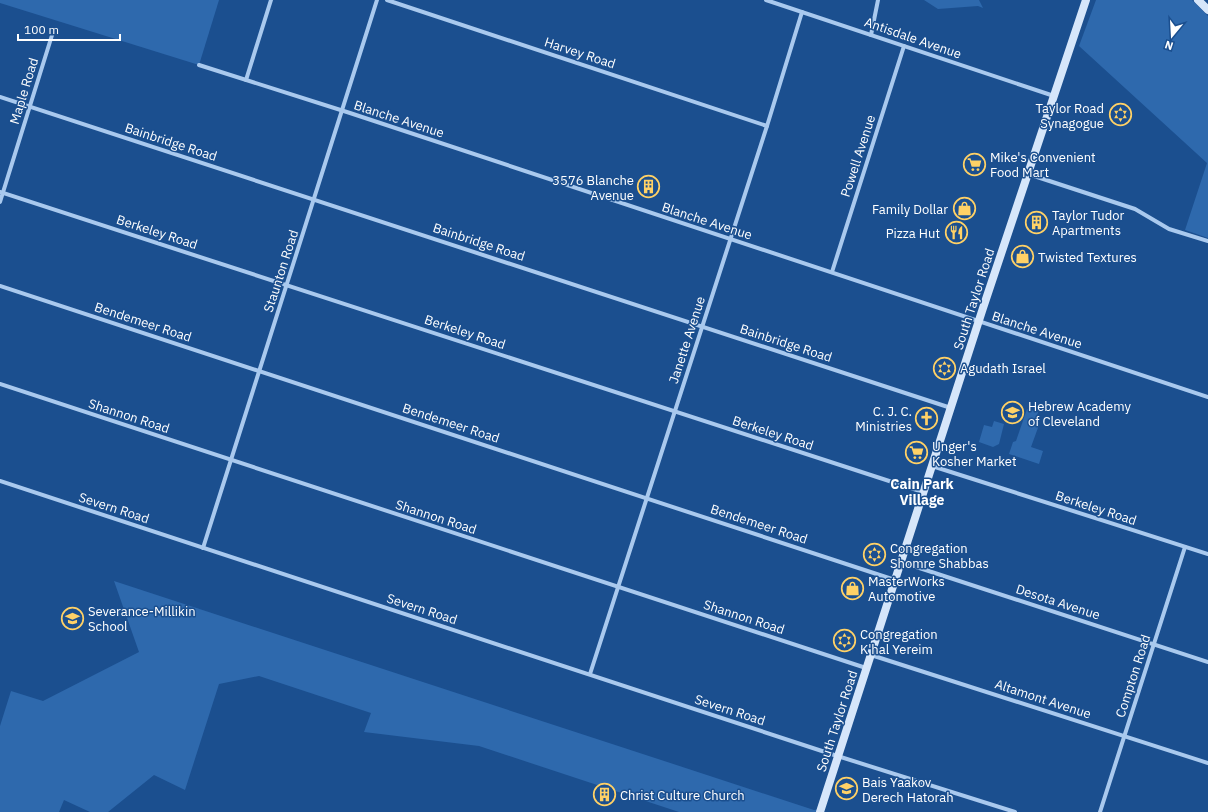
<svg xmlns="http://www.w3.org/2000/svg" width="1208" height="812" font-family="'IBM Plex Sans',sans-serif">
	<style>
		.green { fill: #2e69ad }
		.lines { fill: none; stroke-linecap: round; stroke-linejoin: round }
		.street { stroke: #a9c9ee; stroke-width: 4 }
		.secondary { stroke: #d6e6fa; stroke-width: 8 }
		.labels { text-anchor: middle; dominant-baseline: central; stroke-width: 3; stroke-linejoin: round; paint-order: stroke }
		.street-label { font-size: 13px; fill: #fff; stroke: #1b4f8f }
		.poi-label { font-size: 13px; fill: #fff; stroke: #1b4f8f; text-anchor: start }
		.neighbourhood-label { font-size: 14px; font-weight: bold; fill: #fff; stroke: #1b4f8f }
	</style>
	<rect width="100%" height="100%" fill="#1b4f8f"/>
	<!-- green -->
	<g class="green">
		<path d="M0,0H219L199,65L0,3Z"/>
		<path d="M924,0H979L983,8L978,6L938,9Z"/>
		<path d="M1096,0H1192L1208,16V238L1185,230L1207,163L1079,46Z"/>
		<path d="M1027,409L1038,412L1036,419L1039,425L1031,447L1043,451L1039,464L1009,454L1013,442L1016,441Z"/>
		<path d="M994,421L1004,424L999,444L993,447L979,442L984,425L992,427Z"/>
		<path d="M114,581L814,810L821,809L820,812H679L479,746L364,732L371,713L259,676L219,684L185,790L154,775L108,812H90L64,800L59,812H0V726L11,691L43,701L139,652Z"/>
	</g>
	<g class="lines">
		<!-- street -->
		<g class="street">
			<path d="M387,0L767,126"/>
			<path d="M766,0L1054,96"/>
			<path d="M871,35L878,0"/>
			<path d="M199,65L350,113L1208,397"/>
			<path d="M246,80L271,0"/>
			<path d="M0,97L951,408"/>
			<path d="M1028,174L1135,209L1169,229L1208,241"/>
			<path d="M0,192L923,492"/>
			<path d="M0,202L53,32"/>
			<path d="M832,272L904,46"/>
			<path d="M0,286L895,580"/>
			<path d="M0,384L866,668"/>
			<path d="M932,466L1208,554"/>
			<path d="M0,481L828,753L1015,812"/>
			<path d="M203,548L377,0"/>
			<path d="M901,562L1208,662"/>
			<path d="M871,655L1208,763"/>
			<path d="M590,674L767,126L802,12"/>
			<path d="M1100,812L1185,547"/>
		</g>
		<!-- secondary -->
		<g class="secondary">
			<path d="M1198,0L1208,10"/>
			<path d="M820,812L983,308L1086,0"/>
		</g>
	</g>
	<!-- icons -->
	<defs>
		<symbol id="synagogue-ring" viewBox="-11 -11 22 22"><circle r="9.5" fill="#1b4f8f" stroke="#ffd166" stroke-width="1.5"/><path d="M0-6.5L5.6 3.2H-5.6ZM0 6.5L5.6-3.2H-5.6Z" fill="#ffd166"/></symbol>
		<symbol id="supermarket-ring" viewBox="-11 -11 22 22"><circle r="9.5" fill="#1b4f8f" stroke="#ffd166" stroke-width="1.5"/><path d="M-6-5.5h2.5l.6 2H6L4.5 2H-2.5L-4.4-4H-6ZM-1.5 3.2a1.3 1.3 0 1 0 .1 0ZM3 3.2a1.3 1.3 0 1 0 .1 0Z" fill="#ffd166"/></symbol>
		<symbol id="building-ring" viewBox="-11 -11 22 22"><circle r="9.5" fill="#1b4f8f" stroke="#ffd166" stroke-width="1.5"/><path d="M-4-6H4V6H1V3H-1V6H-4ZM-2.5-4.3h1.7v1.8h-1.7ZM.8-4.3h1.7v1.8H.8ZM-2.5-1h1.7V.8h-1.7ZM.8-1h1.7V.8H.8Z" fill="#ffd166"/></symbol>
		<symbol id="shop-ring" viewBox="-11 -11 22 22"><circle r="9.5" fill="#1b4f8f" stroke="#ffd166" stroke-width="1.5"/><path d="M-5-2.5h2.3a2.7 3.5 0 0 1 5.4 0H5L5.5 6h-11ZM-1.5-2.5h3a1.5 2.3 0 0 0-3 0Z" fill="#ffd166"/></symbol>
		<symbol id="restaurant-ring" viewBox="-11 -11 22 22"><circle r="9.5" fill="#1b4f8f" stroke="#ffd166" stroke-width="1.5"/><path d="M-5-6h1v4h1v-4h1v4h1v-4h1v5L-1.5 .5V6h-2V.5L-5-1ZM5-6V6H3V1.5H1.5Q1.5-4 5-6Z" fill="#ffd166"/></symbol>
		<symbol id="school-ring" viewBox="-11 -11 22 22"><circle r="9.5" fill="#1b4f8f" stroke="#ffd166" stroke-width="1.5"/><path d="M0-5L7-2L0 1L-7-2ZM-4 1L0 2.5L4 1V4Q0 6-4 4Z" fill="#ffd166"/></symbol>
		<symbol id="church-ring" viewBox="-11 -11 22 22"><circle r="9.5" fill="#1b4f8f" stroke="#ffd166" stroke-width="1.5"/><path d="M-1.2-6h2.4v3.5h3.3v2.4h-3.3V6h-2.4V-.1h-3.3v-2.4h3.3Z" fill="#ffd166"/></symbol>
	</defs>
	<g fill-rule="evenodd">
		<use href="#synagogue-ring" x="1108" y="102" width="25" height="25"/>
		<use href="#supermarket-ring" x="962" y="152" width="25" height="25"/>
		<use href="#building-ring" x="636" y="174" width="25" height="25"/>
		<use href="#shop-ring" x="952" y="196" width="25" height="25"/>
		<use href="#building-ring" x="1024" y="210" width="25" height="25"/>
		<use href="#restaurant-ring" x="944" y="220" width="25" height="25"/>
		<use href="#shop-ring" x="1010" y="244" width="25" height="25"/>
		<use href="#synagogue-ring" x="932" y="356" width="25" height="25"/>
		<use href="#school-ring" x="1000" y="400" width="25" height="25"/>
		<use href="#church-ring" x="914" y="406" width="25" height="25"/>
		<use href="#supermarket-ring" x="904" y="440" width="25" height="25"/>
		<use href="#synagogue-ring" x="862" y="542" width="25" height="25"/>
		<use href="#shop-ring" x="840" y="576" width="25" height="25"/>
		<use href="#school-ring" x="60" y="606" width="25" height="25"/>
		<use href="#synagogue-ring" x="832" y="628" width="25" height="25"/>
		<use href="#school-ring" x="834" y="776" width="25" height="25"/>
		<use href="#building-ring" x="592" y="782" width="25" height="25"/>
	</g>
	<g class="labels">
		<!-- street labels -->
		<g class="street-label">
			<text transform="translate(913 38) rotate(19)">Antisdale Avenue</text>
			<text transform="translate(580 53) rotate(18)">Harvey Road</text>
			<text transform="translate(24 91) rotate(-73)">Maple Road</text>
			<text transform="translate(399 119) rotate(18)">Blanche Avenue</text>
			<text transform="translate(171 142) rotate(18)">Bainbridge Road</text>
			<text transform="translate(858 156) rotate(-72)">Powell Avenue</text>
			<text transform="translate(707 221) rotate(18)">Blanche Avenue</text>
			<text transform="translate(157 232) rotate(18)">Berkeley Road</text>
			<text transform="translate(479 242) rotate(18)">Bainbridge Road</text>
			<text transform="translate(281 271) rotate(-72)">Staunton Road</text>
			<text transform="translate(974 299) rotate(-72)">South Taylor Road</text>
			<text transform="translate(143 322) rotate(18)">Bendemeer Road</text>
			<text transform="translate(1037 330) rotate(18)">Blanche Avenue</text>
			<text transform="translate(465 332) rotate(18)">Berkeley Road</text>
			<text transform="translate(687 340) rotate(-72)">Janette Avenue</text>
			<text transform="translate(786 343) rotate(18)">Bainbridge Road</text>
			<text transform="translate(129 416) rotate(18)">Shannon Road</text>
			<text transform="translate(451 423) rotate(18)">Bendemeer Road</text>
			<text transform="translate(773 433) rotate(18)">Berkeley Road</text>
			<text transform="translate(114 508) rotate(18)">Severn Road</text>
			<text transform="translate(1096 508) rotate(18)">Berkeley Road</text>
			<text transform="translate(436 517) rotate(18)">Shannon Road</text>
			<text transform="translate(759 524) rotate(18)">Bendemeer Road</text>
			<text transform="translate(1058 602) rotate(18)">Desota Avenue</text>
			<text transform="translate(422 609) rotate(18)">Severn Road</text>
			<text transform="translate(744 617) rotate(18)">Shannon Road</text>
			<text transform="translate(1133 676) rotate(-72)">Compton Road</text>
			<text transform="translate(1043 699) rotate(18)">Altamont Avenue</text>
			<text transform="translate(730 710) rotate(18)">Severn Road</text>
			<text transform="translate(837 721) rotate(-72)">South Taylor Road</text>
		</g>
		<!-- poi labels -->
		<g class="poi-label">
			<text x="1104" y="108" text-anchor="end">Taylor Road<tspan x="1104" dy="15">Synagogue</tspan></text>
			<text x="990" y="157">Mike's Convenient<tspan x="990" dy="15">Food Mart</tspan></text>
			<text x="634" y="180" text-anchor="end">3576 Blanche<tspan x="634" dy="15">Avenue</tspan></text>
			<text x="948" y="209" text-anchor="end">Family Dollar</text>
			<text x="1052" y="215">Taylor Tudor<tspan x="1052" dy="15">Apartments</tspan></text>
			<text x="940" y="233" text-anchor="end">Pizza Hut</text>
			<text x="1038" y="257">Twisted Textures</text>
			<text x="960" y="368">Agudath Israel</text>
			<text x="1028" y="406">Hebrew Academy<tspan x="1028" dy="15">of Cleveland</tspan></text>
			<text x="912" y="411" text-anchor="end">C. J. C.<tspan x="912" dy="15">Ministries</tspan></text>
			<text x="932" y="446">Unger's<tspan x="932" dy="15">Kosher Market</tspan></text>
			<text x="890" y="548">Congregation<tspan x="890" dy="15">Shomre Shabbas</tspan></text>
			<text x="868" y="581">MasterWorks<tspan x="868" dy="15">Automotive</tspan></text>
			<text x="88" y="611">Severance-Millikin<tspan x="88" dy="15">School</tspan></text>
			<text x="860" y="634">Congregation<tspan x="860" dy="15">K'hal Yereim</tspan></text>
			<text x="862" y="782">Bais Yaakov<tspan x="862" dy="15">Derech Hatorah</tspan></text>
			<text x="620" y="795">Christ Culture Church</text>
		</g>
		<!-- neighbourhood labels -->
		<g class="neighbourhood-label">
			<text x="922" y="484">Cain Park<tspan x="922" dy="16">Village</tspan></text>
		</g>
	</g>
	<!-- north arrow -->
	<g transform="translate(1172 36) rotate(198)" stroke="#1b4f8f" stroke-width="3" paint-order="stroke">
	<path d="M0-3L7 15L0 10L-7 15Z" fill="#ffffff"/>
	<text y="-6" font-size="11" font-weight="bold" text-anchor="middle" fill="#ffffff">N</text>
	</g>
	<!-- scale -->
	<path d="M18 34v6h102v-6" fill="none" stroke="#ffffff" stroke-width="2"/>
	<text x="24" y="34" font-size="12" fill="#ffffff" stroke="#1b4f8f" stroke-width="3" paint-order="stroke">100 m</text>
</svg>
